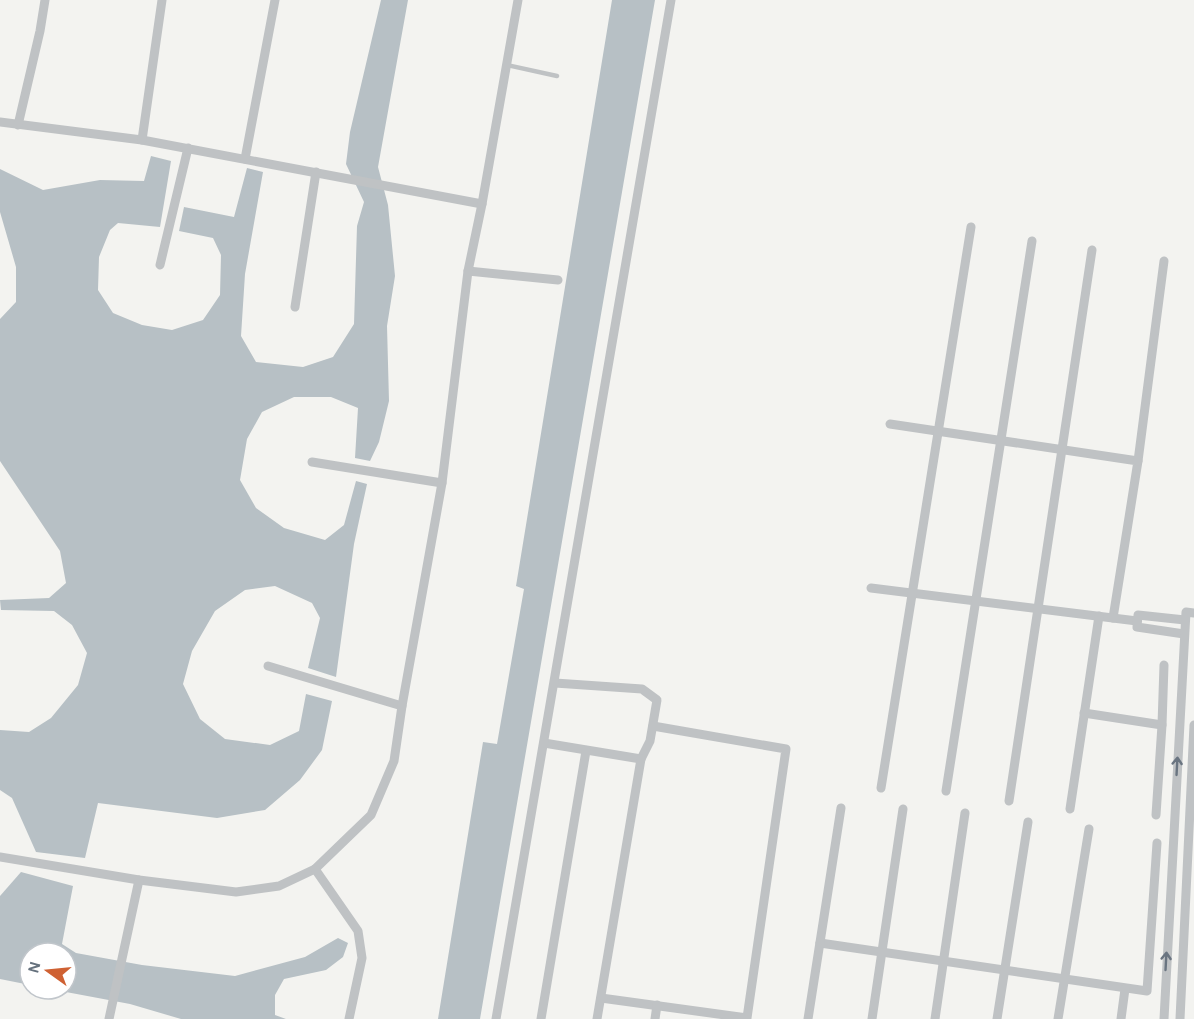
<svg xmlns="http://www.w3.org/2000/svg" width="1194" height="1019" font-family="'Alegreya Sans',sans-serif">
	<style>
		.water { fill: #b7c0c5 }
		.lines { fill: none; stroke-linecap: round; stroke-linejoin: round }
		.lane { stroke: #bfc2c4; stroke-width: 4.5 }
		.street { stroke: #bfc2c4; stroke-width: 9 }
		.oneway { stroke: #6a7581 }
	</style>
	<rect width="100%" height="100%" fill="#f3f3f0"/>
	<!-- water -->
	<g class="water">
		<path d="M381,0H408L378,167L388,205L395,276L387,326L389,401L379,442L370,461L355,458L358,408L331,397H294L262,412L247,439L240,480L256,508L284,528L325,540L344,525L356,481L367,484L354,544L336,677L308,668L320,618L312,603L275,586L245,590L215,611L192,651L183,684L200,719L225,739L270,745L299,731L306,694L332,701L322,750L300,780L265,810L217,818L98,803L85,858L36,852L12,798L0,790V730L29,732L51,718L78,685L87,653L72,625L54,611L1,610L0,600L49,598L66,583L60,551L0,461V319L16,302V267L0,212V169L43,190L100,180L144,181L151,156L171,161L160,227L118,223L110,230L99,257L98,290L113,313L142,325L172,330L203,320L220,295L221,255L213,238L179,231L184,207L234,217L247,168L263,172L245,274L241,336L256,362L303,367L333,357L354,324L357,226L364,202L346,164L350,132Z"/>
		<path d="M612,0H655L480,1019H438L483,742L497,744L524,589L516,586Z"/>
		<path d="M21,872L73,886L62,944L76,953L142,965L235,976L305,957L338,938L348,943L343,957L326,970L284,979L275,995V1015L286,1019H181L130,1004L50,989H66V953H30V985L0,979V896Z"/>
	</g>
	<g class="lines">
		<!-- lane -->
		<path class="lane" d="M507,65L557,76"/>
		<!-- street -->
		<g class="street">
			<path d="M0,122L142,140L482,204"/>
			<path d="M18,125L40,31L45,0"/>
			<path d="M142,140L162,0"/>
			<path d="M245,159L275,0"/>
			<path d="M160,265L188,148"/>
			<path d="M468,271L558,280"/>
			<path d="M295,307L316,172"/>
			<path d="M890,424L1138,461L1113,618"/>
			<path d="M1138,461L1164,261"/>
			<path d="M312,462L442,483"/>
			<path d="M871,588L1137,621"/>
			<path d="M1184,634L1137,627L1138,615L1185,620"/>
			<path d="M268,666L402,706"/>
			<path d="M1084,713L1162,725"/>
			<path d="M544,743L641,759L650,741L657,700L642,689L555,683"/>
			<path d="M881,788L971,227"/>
			<path d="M946,791L1032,241"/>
			<path d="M1009,801L1092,250"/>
			<path d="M1070,809L1099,616"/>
			<path d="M1156,815L1162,725L1164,665"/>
			<path d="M0,857L139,880L236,892L279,886L315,869L371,815L394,761L402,706L442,483L468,271L482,204L518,0"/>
			<path d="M315,869L358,931L362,958L349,1019"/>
			<path d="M820,943L1147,991L1157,843"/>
			<path d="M601,998L747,1018L786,749L653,726"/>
			<path d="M109,1019L139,880"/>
			<path d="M496,1019L671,0"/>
			<path d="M541,1019L586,751"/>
			<path d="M597,1019L641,759"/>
			<path d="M655,1019L657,1005"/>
			<path d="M808,1019L841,808"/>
			<path d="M872,1019L903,809"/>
			<path d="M935,1019L965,813"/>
			<path d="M997,1019L1028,822"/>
			<path d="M1058,1019L1089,829"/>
			<path d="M1121,1019L1125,989"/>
			<path d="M1164,1019L1186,612L1194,613"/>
			<path d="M1180,1019L1194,725"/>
		</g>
	</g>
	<!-- one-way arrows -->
	<defs><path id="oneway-shaft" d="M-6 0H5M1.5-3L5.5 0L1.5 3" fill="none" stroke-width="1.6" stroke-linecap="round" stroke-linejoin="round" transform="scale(1.5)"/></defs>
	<g class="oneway">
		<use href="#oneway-shaft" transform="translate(1177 766) rotate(-87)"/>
		<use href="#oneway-shaft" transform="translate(1166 961) rotate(-87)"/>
	</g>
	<!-- north arrow -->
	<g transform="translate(48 971) rotate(285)"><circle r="28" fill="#ffffff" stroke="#c1c6cb" stroke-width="1.5"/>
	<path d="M0-4.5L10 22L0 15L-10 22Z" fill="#cf6133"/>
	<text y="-9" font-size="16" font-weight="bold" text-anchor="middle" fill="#65717d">N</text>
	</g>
</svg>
